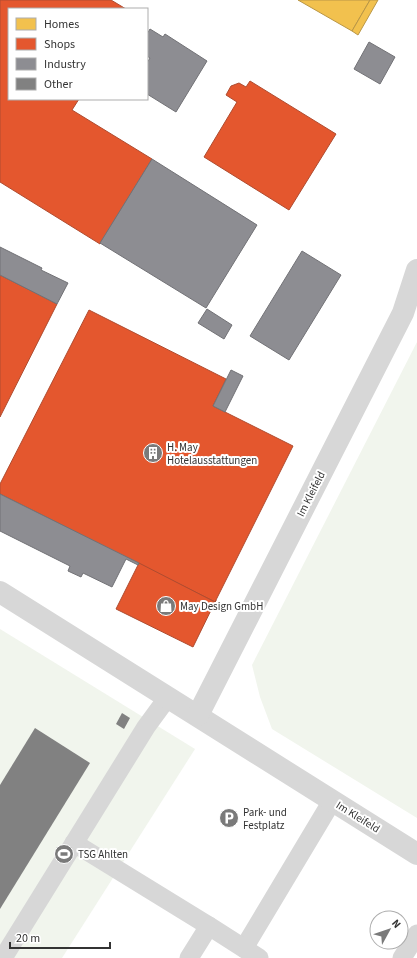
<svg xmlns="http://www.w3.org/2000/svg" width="417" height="958" font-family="'Source Sans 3',sans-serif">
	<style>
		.green { fill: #f1f5ed }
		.homes { fill: #f2c14e; stroke: #b99646 }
		.shops { fill: #e4572e; stroke: #af4c30 }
		.industry { fill: #8d8d92; stroke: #727276 }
		.building { fill: #818181 }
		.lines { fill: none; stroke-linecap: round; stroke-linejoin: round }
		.lane { stroke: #d7d7d7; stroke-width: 19 }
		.street { stroke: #d7d7d7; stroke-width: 22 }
		.labels { text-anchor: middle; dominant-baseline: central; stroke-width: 4; stroke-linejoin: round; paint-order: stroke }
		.poi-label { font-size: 11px; fill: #333; stroke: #fff; text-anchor: start }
		.street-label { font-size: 11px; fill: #333; stroke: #fff }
	</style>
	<rect width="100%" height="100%" fill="#fff"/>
	<!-- green -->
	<g class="green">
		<path d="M417,342V818L272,729L260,697L252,665Z"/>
		<path d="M0,629L195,749L62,958H0Z"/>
	</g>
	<!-- homes -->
	<g class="homes">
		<path d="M298,0H370L352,31Z"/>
		<path d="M370,0H378L358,35L352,31Z"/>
	</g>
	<!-- shops -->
	<g class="shops">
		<path d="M0,0H111L126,9H9V99H79L72,110L152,159L100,244L0,182Z"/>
		<path d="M250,81L336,134L289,210L204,157L237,102L226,95L231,86L239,83L246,87Z"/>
		<path d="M0,275L57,304L0,417Z"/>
		<path d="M89,310L226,379L213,406L293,446L215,602L0,494V484Z"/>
		<path d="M139,563L215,602L216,600L193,647L116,609Z"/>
	</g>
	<!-- industry -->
	<g class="industry">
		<path d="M150,29L163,37L165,34L207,61L176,112L147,94V63L150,58L147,56V34Z"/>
		<path d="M369,42L395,57L380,84L354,69Z"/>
		<path d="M152,159L257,225L206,308L100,243Z"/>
		<path d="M0,247L42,268L41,270L68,283L57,304L0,275Z"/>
		<path d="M302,251L341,275L289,360L250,336Z"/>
		<path d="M207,309L232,325L224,339L198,323Z"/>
		<path d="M231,370L243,376L225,412L213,406Z"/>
		<path d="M0,494L139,563L138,565L126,559L112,587L83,573L81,577L68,571L70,566L0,531Z"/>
	</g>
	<!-- building -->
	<g class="building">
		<path d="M122,713L130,718L124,729L116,724Z"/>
		<path d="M35,728L90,763L0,909V785Z"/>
	</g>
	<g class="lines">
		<!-- lane -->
		<g class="lane">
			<path d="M74,843L209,926"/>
			<path d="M244,948L332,801"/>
			<path d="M3,958L146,727L168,697"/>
			<path d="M189,958L209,926L259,958"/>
			<path d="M402,958L417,934"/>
		</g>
		<!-- street -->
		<g class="street">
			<path d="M0,592L417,854"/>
			<path d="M198,715L403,313L417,270"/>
		</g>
	</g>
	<!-- icons -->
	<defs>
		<symbol id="building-disc" viewBox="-11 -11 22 22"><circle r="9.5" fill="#7a7a7a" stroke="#fff"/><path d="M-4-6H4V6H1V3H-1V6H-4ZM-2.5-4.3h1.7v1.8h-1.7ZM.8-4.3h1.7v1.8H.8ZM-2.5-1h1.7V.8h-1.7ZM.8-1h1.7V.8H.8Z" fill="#fff"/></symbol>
		<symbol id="shop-disc" viewBox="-11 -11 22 22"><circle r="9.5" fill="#7a7a7a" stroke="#fff"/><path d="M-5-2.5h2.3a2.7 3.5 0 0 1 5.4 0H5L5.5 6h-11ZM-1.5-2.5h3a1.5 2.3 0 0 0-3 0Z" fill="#fff"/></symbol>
		<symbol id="parking-disc" viewBox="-11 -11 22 22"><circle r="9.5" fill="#7a7a7a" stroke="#fff"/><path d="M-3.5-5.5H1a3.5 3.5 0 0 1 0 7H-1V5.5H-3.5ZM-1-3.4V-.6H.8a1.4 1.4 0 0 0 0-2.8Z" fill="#fff"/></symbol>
		<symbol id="stadium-disc" viewBox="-11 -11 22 22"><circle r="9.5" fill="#7a7a7a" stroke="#fff"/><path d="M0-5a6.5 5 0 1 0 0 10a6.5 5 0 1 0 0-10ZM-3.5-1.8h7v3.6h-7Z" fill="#fff"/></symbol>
	</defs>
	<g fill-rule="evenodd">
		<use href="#building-disc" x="142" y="442" width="22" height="22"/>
		<use href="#shop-disc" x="155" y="595" width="22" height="22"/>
		<use href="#parking-disc" x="218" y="807" width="22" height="22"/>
		<use href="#stadium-disc" x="53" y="843" width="22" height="22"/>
	</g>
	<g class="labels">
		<!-- poi labels -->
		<g class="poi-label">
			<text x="167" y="447">H. May<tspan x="167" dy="13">Hotelausstattungen</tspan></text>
			<text x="180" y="606">May Design GmbH</text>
			<text x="243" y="812">Park- und<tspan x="243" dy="13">Festplatz</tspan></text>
			<text x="78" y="854">TSG Ahlten</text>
		</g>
		<!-- street labels -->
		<g class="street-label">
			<text transform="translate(311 494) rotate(-63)">Im Kleifeld</text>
			<text transform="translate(358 817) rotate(32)">Im Kleifeld</text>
		</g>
	</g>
	<!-- legend -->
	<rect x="8" y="8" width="140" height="92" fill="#ffffff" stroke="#adadad"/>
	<rect x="16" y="18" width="20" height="12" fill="#f2c14e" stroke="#adadad"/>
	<text x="44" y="28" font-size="12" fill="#333333">Homes</text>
	<rect x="16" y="38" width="20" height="12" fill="#e4572e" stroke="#adadad"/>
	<text x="44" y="48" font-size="12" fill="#333333">Shops</text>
	<rect x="16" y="58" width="20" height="12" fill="#8d8d92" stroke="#adadad"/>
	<text x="44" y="68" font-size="12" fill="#333333">Industry</text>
	<rect x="16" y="78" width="20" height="12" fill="#818181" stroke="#adadad"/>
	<text x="44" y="88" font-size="12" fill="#333333">Other</text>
	<!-- north arrow -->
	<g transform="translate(389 930) rotate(50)"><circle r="19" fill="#ffffff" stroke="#adadad"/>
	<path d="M0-3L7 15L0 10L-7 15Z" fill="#7a7a7a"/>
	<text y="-6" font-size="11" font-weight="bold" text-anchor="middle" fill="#333333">N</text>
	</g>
	<!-- scale -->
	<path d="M10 942v6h100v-6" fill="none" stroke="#333333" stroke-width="2"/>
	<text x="16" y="942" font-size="12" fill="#333333" stroke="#ffffff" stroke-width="3" paint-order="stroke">20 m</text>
</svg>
